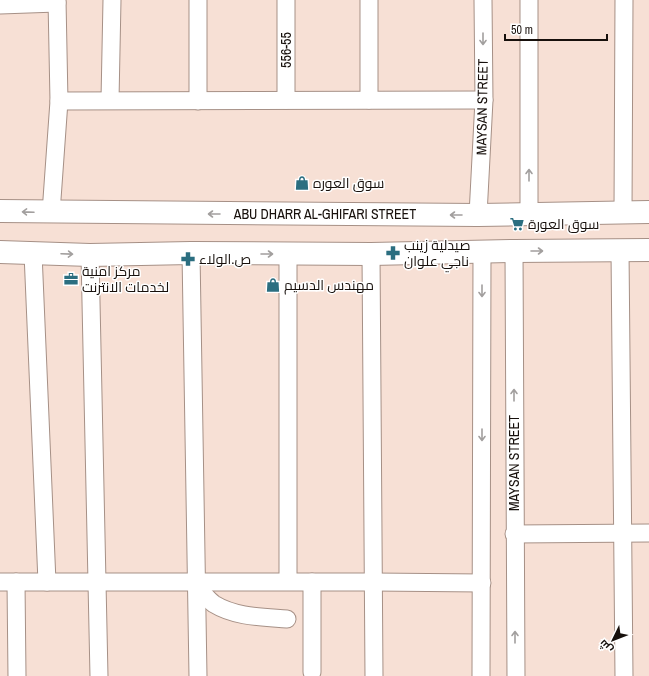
<svg xmlns="http://www.w3.org/2000/svg" width="649" height="676" font-family="'Archivo Narrow',Cairo,sans-serif">
	<style>
		.lines { fill: none; stroke-linecap: round; stroke-linejoin: round }
		.minor-casing { stroke: #a69086; stroke-width: 19 }
		.major-casing { stroke: #a69086; stroke-width: 24 }
		.minor { stroke: #fff; stroke-width: 17 }
		.major { stroke: #fff; stroke-width: 22 }
		.oneway { stroke: #a29f9e }
		.labels { text-anchor: middle; dominant-baseline: central; stroke-width: 3; stroke-linejoin: round; paint-order: stroke }
		.street-label { font-size: 14px; fill: #17100c; stroke: #fff }
		.poi-label { font-size: 14px; fill: #17100c; stroke: #fff; text-anchor: start }
	</style>
	<rect width="100%" height="100%" fill="#f7e0d5"/>
	<g class="lines">
		<defs>
			<g id="minor">
				<path d="M198,0V101"/>
				<path d="M369,0V100"/>
				<path d="M529,0V214"/>
				<path d="M0,5L57,3"/>
				<path d="M110,100L112,0"/>
				<path d="M286,100V0"/>
				<path d="M59,101L484,100"/>
				<path d="M623,212L624,0"/>
				<path d="M51,213L59,101L57,0"/>
				<path d="M478,215L484,100L483,0"/>
				<path d="M620,250L624,676"/>
				<path d="M514,251L516,676"/>
				<path d="M33,253L47,582"/>
				<path d="M191,253L198,676"/>
				<path d="M371,254L374,676"/>
				<path d="M90,255L99,676"/>
				<path d="M514,534L649,533"/>
				<path d="M288,581V254"/>
				<path d="M0,582H373L482,583"/>
				<path d="M16,582L17,676"/>
				<path d="M196,586C202,591 207,599 214,604C235,617 262,617 287,619"/>
				<path d="M312,672V582"/>
				<path d="M481,676L482,252"/>
			</g>
			<g id="major">
				<path d="M0,211L478,215L649,212"/>
				<path d="M0,252L90,255L191,253L371,254L514,251L649,250"/>
			</g>
		</defs>
		<!-- minor casing -->
		<use href="#minor" class="minor-casing"/>
		<!-- major casing -->
		<use href="#major" class="major-casing"/>
		<!-- minor -->
		<use href="#minor" class="minor"/>
		<!-- major -->
		<use href="#major" class="major"/>
	</g>
	<!-- one-way arrows -->
	<defs><path id="oneway-shaft" d="M-6 0H5M1.5-3L5.5 0L1.5 3" fill="none" stroke-width="1.6" stroke-linecap="round" stroke-linejoin="round"/></defs>
	<g class="oneway">
		<use href="#oneway-shaft" transform="translate(483 39) rotate(90)"/>
		<use href="#oneway-shaft" transform="translate(529 175) rotate(-90)"/>
		<use href="#oneway-shaft" transform="translate(28 212) rotate(-178)"/>
		<use href="#oneway-shaft" transform="translate(214 214) rotate(-180)"/>
		<use href="#oneway-shaft" transform="translate(456 215) rotate(-180)"/>
		<use href="#oneway-shaft" transform="translate(537 251)"/>
		<use href="#oneway-shaft" transform="translate(67 254) rotate(2)"/>
		<use href="#oneway-shaft" transform="translate(267 254)"/>
		<use href="#oneway-shaft" transform="translate(482 291) rotate(90)"/>
		<use href="#oneway-shaft" transform="translate(514 395) rotate(-90)"/>
		<use href="#oneway-shaft" transform="translate(482 435) rotate(90)"/>
		<use href="#oneway-shaft" transform="translate(515 637) rotate(-90)"/>
	</g>
	<!-- icons -->
	<defs>
		<symbol id="shop-bare" viewBox="-9 -9 18 18"><path d="M-5-2.5h2.3a2.7 3.5 0 0 1 5.4 0H5L5.5 6h-11ZM-1.5-2.5h3a1.5 2.3 0 0 0-3 0Z" fill="#2b6e80" stroke="#fff" stroke-width="2.5" paint-order="stroke"/></symbol>
		<symbol id="supermarket-bare" viewBox="-9 -9 18 18"><path d="M-6-5.5h2.5l.6 2H6L4.5 2H-2.5L-4.4-4H-6ZM-1.5 3.2a1.3 1.3 0 1 0 .1 0ZM3 3.2a1.3 1.3 0 1 0 .1 0Z" fill="#2b6e80" stroke="#fff" stroke-width="2.5" paint-order="stroke"/></symbol>
		<symbol id="pharmacy-bare" viewBox="-9 -9 18 18"><path d="M-2-6h4v4h4v4h-4v4h-4v-4h-4v-4h4Z" fill="#2b6e80" stroke="#fff" stroke-width="2.5" paint-order="stroke"/></symbol>
		<symbol id="office-bare" viewBox="-9 -9 18 18"><path d="M-6-3h4V-5.5h4V-3h4V5H-6ZM-1-4.5V-3h2v-1.5ZM-6 0V1H6V0Z" fill="#2b6e80" stroke="#fff" stroke-width="2.5" paint-order="stroke"/></symbol>
	</defs>
	<g fill-rule="evenodd">
		<use href="#shop-bare" x="292" y="173" width="20" height="20"/>
		<use href="#supermarket-bare" x="507" y="214" width="20" height="20"/>
		<use href="#pharmacy-bare" x="383" y="243" width="20" height="20"/>
		<use href="#pharmacy-bare" x="178" y="249" width="20" height="20"/>
		<use href="#office-bare" x="61" y="269" width="20" height="20"/>
		<use href="#shop-bare" x="263" y="275" width="20" height="20"/>
	</g>
	<g class="labels">
		<!-- street labels -->
		<g class="street-label">
			<text transform="translate(286 50) rotate(-90)">556-55</text>
			<text transform="translate(482 107) rotate(-89)">MAYSAN STREET</text>
			<text x="325" y="214">ABU DHARR AL-GHIFARI STREET</text>
			<text transform="translate(514 463) rotate(-90)">MAYSAN STREET</text>
		</g>
		<!-- poi labels -->
		<g class="poi-label">
			<text x="313" y="183">سوق العوره</text>
			<text x="528" y="224">سوق العورة</text>
			<text x="404" y="245">صيدلية زينب<tspan x="404" dy="16">ناجي علوان</tspan></text>
			<text x="199" y="259">ص.الولاء</text>
			<text x="82" y="271">مركز امنية<tspan x="82" dy="16">لخدمات الانترنت</tspan></text>
			<text x="284" y="285">مهندس الدسيم</text>
		</g>
	</g>
	<!-- north arrow -->
	<g transform="translate(613 640) rotate(227)" stroke="#ffffff" stroke-width="3" paint-order="stroke">
	<path d="M0-3L7 15L0 10L-7 15Z" fill="#17100c"/>
	<text y="-6" font-size="11" font-weight="bold" text-anchor="middle" fill="#17100c">ش</text>
	</g>
	<!-- scale -->
	<path d="M505 34v6h102v-6" fill="none" stroke="#17100c" stroke-width="2"/>
	<text x="511" y="34" font-size="12" fill="#17100c" stroke="#ffffff" stroke-width="3" paint-order="stroke">50 m</text>
</svg>
